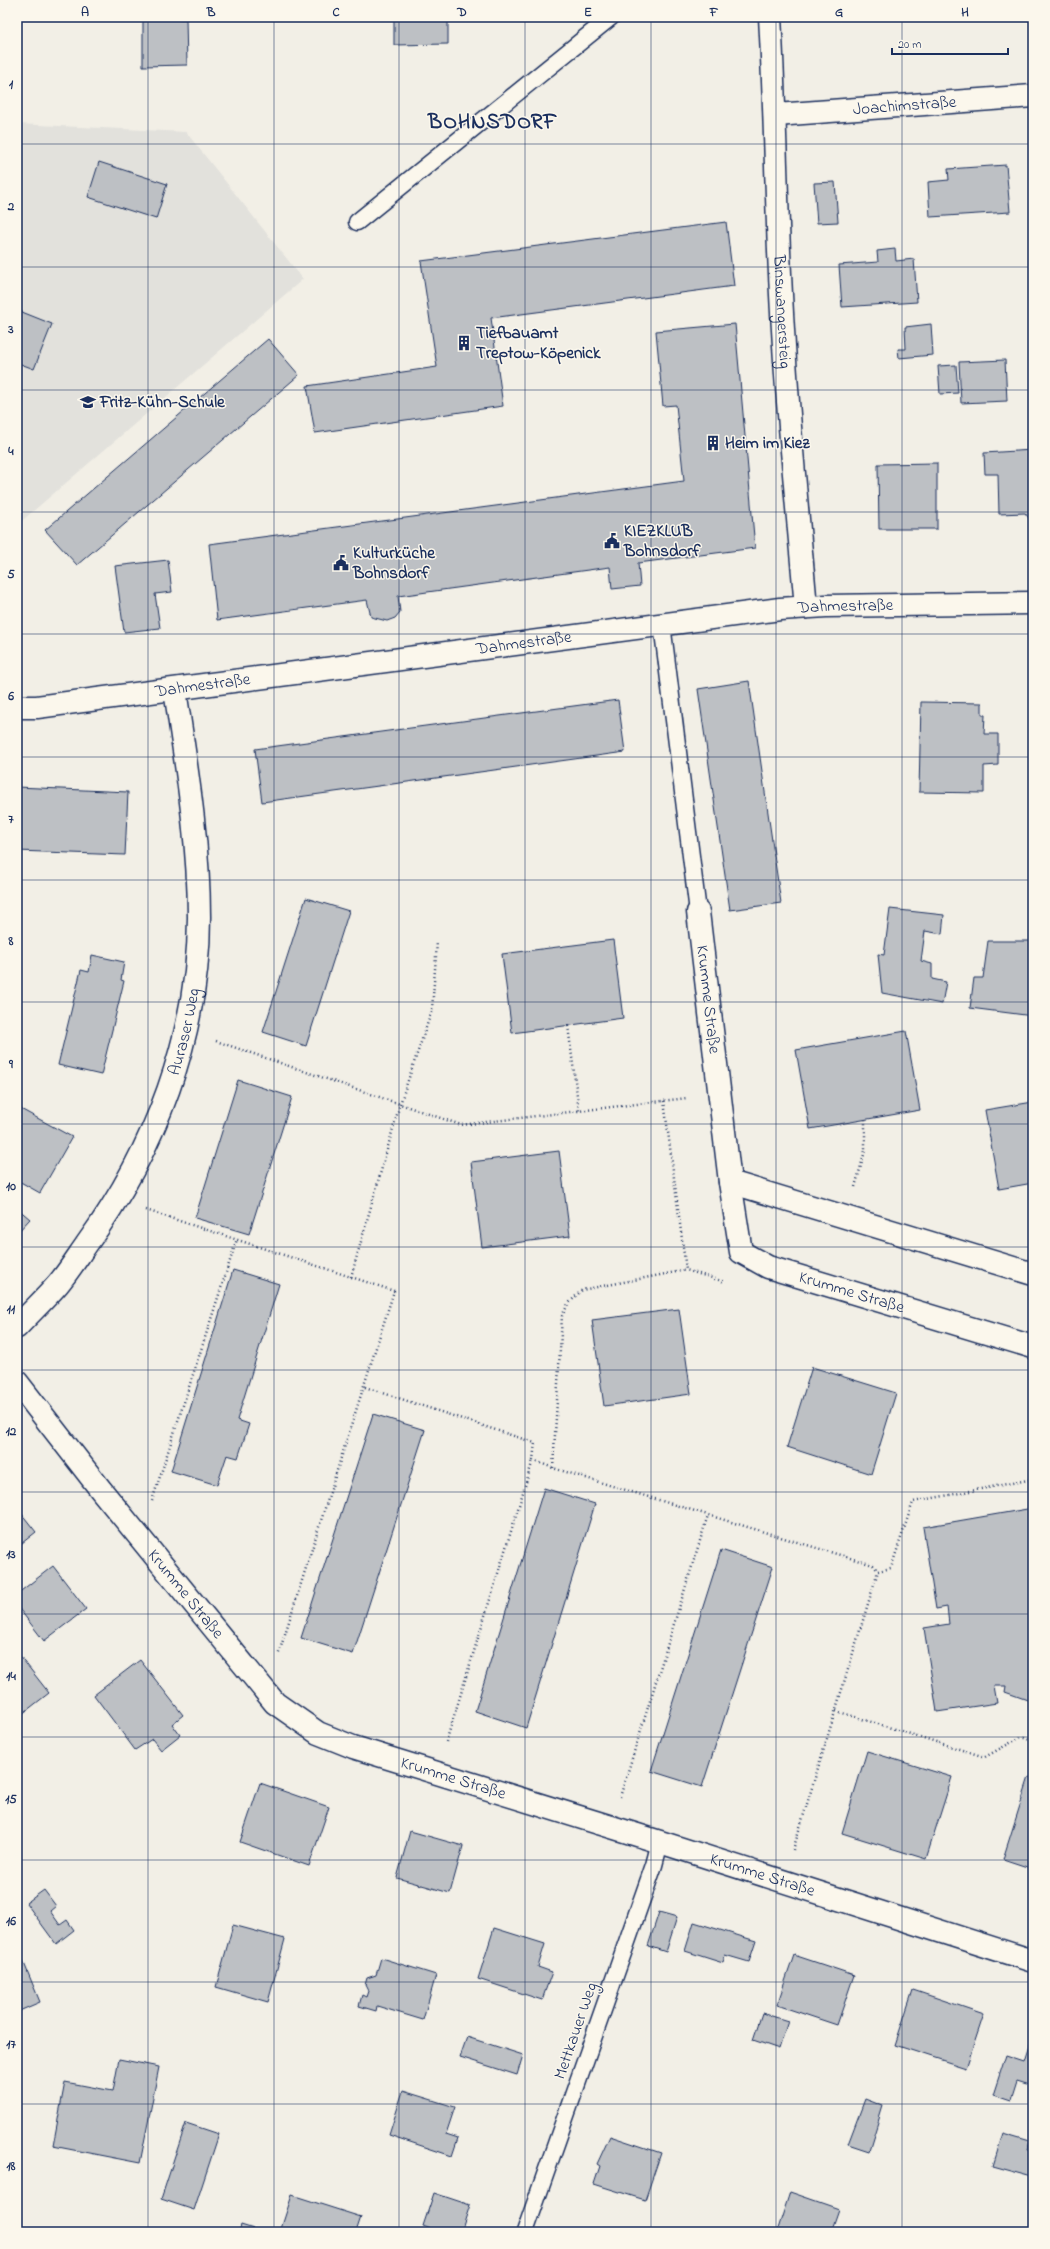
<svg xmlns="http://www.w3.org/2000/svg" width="1050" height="2249" font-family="'Indie Flower',sans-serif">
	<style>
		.built { fill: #e2e1dc }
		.building { fill: #bdc0c4; stroke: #1b2f5e }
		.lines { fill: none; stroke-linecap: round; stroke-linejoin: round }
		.service-casing { stroke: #1b2f5e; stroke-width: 19 }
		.minor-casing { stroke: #1b2f5e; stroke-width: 25 }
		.path { stroke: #1b2f5e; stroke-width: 2.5; stroke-dasharray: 1 3; stroke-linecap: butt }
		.service { stroke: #fbf7ec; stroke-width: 16 }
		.minor { stroke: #fbf7ec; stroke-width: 22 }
		.grid { fill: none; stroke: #1b2f5e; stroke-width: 1; stroke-opacity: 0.55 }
		.labels { text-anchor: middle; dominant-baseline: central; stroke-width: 3; stroke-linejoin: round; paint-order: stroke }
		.street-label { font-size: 17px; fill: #1b2f5e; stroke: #fbf7ec }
		.poi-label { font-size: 17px; font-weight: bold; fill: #1b2f5e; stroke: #fbf7ec; text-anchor: start }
		.district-label { font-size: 21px; font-weight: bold; letter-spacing: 1px; fill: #1b2f5e; stroke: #fbf7ec }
		.neatline { fill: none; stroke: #1b2f5e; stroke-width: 1.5 }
		.grid-label { font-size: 13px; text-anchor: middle; font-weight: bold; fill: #1b2f5e }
	</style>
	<rect width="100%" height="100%" fill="#f2efe6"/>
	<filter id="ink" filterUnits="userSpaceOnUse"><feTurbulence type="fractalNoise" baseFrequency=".025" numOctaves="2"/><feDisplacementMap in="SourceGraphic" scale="8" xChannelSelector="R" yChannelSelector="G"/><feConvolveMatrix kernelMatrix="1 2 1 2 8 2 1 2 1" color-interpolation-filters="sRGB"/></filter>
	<g filter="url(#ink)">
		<!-- built -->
		<path class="built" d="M17,124L186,132L303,279L17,525Z"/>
		<!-- building -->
		<g class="building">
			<path d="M394,17H448V44L394,45Z"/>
			<path d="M143,19H186L187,65L143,66Z"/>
			<path d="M99,162L167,184L156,219L88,197Z"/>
			<path d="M1006,165L1010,212L930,217L928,182L949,180L948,169Z"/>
			<path d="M835,182L838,222L817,223L814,183Z"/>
			<path d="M726,222L734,286L491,318L503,406L315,433L307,386L437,367L421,261Z"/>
			<path d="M895,249L896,261L914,259L917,302L842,307L839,265L878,262L877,251Z"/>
			<path d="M17,310L52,324L34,369L18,363L17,366Z"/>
			<path d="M735,324L755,548L638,563L640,586L612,589L610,567L398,596L400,612L395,618L387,621L371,617L367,600L217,620L209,544L684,481L676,405L663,406L656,331Z"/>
			<path d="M931,324L933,355L899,358L898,349H906L905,327Z"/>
			<path d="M268,339L299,375L77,565L45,530Z"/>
			<path d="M1005,360L1007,401L961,403L959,362Z"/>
			<path d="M956,365L958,393L940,394L938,366Z"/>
			<path d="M1033,450V521H1031L1025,513L999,514L998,474H985L984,453Z"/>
			<path d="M937,463V529H879L878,464Z"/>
			<path d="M168,560L172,592L155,594L160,628L124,632L115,566Z"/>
			<path d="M749,681L781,903L730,910L698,689Z"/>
			<path d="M618,700L625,752L262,802L255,749Z"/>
			<path d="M921,702L982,703V715H985L984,734H998V765L984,766V793L919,792Z"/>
			<path d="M17,787L128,792L125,855L17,851Z"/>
			<path d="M306,898L349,911L306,1046L263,1032Z"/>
			<path d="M890,909L944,915L942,934L925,931L921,961L932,964V979L946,982L942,1004L882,993L878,954L884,955Z"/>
			<path d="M613,940L623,1018L512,1033L502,954Z"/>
			<path d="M988,941H1033V1016L970,1008L974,978H983Z"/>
			<path d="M92,955L124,962L121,980L124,981L101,1075L58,1065L81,970L89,972Z"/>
			<path d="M906,1031L920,1110L810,1129L796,1050Z"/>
			<path d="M238,1080L292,1097L249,1234L195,1218Z"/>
			<path d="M1033,1102V1183L999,1189L985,1110Z"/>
			<path d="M17,1107L72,1137L40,1193L17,1180Z"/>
			<path d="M559,1151L570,1236L482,1247L471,1162Z"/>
			<path d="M17,1208L30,1219L17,1233Z"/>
			<path d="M233,1270L279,1284L237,1420L249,1424L238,1458L227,1455L217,1485L171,1471Z"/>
			<path d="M679,1309L691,1394L604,1406L592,1320Z"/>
			<path d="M812,1367L896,1393L871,1474L787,1447Z"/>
			<path d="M373,1414L425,1430L353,1654L301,1638Z"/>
			<path d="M544,1488L595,1504L526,1728L475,1711Z"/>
			<path d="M17,1508L36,1532L17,1547Z"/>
			<path d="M1033,1508V1702L1005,1692L1006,1686H994L997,1703L937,1712L924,1628L949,1624L947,1607L936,1609L923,1527Z"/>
			<path d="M721,1550L773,1567L702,1787L651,1771Z"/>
			<path d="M53,1566L86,1609L44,1641L17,1606V1594Z"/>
			<path d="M20,1656L49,1693L17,1718V1658Z"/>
			<path d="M140,1660L183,1715L172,1724L180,1735L161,1750L152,1739L135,1750L94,1695Z"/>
			<path d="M867,1751L952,1777L926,1859L842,1833Z"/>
			<path d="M1029,1777L1033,1778V1869L1003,1859Z"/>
			<path d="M260,1783L329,1807L309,1866L240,1842Z"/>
			<path d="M410,1831L463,1846L450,1893L397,1878Z"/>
			<path d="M44,1890L56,1906L50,1911L60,1925L67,1920L74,1930L56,1944L26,1903Z"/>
			<path d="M659,1912L677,1917L666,1952L648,1946Z"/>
			<path d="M694,1922L756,1941L749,1962L725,1955L723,1963L685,1951Z"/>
			<path d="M233,1925L285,1939L268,2002L216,1987Z"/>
			<path d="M494,1928L545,1944L538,1967L552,1972L542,2000L478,1979Z"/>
			<path d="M17,1946L40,2002L17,2012Z"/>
			<path d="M794,1955L854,1975L837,2025L777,2005Z"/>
			<path d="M381,1958L436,1975L423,2020L377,2006L376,2011L359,2006L362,1995L366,1997L368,1991L365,1985L367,1978L376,1975Z"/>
			<path d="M913,1990L984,2014L966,2068L895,2045Z"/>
			<path d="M762,2013L788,2021L779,2049L753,2040Z"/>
			<path d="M1033,2033V2087L1017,2082L1011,2101L993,2095L1006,2055L1024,2061Z"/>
			<path d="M467,2037L523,2055L517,2075L460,2057Z"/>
			<path d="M119,2059L159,2067L140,2163L53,2146L65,2082L113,2091Z"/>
			<path d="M403,2091L455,2107L446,2134L458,2138L452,2156L389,2135Z"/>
			<path d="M865,2099L883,2106L869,2151L848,2144Z"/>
			<path d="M186,2123L219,2134L194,2210L161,2199Z"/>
			<path d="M1003,2133L1030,2141L1027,2151L1033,2152V2177L993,2166Z"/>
			<path d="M610,2136L661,2153L645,2200L594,2184L600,2166L597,2164Z"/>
			<path d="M790,2192L839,2209L831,2232H777Z"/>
			<path d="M434,2193L470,2205L461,2232H439L423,2226Z"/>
			<path d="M292,2195L361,2217L356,2232H280Z"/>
			<path d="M241,2225L263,2232H239Z"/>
		</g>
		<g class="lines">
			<defs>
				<g id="service">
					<path d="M357,222L611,17"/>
					<path d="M662,624L698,912"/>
					<path d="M525,2232L654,1865L660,1842"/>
				</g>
				<g id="minor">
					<path id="s1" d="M770,17C775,103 776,189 780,274C785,385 796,496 806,607"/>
					<path id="s2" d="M776,115L1033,96"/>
					<path id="s3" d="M17,707H37L780,609L826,606L1033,603"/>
					<path id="s4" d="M698,912L730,1182L741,1252L768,1267L1033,1347"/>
					<path d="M730,1182L1033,1274"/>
					<path id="s5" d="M17,1327C31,1312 45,1299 58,1284C68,1272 77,1258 86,1245C155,1150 199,1035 199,917C199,841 186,764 175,690"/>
					<path id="s6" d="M17,1382L101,1490L275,1703L318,1733L353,1747L660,1842L1033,1961"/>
				</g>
			</defs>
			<!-- service casing -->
			<use href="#service" class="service-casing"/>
			<!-- minor casing -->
			<use href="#minor" class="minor-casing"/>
			<!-- path -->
			<g class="path">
				<path d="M568,1026L579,1111"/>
				<path d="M216,1041L461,1125L687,1098"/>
				<path d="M664,1101L686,1270L725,1282"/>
				<path d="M855,1187L865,1151V1119"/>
				<path d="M146,1210L394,1291L278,1656"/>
				<path d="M351,1277L400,1104L432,1010L437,942"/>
				<path d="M365,1387L535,1443L533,1460L553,1468L873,1565L878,1571"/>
				<path d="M553,1468L562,1316L568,1304L582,1290L686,1270"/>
				<path d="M152,1501L237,1239"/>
				<path d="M878,1571L891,1568L913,1502L1033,1479"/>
				<path d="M836,1711L985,1757L1021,1737L1033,1741"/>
				<path d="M446,1742L533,1460"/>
				<path d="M620,1797L708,1515"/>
				<path d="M793,1850L878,1571"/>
			</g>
			<!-- service -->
			<use href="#service" class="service"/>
			<!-- minor -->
			<use href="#minor" class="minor"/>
		</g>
	</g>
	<!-- grid -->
	<path class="grid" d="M148,17V2232M274,17V2232M399,17V2232M525,17V2232M651,17V2232M776,17V2232M902,17V2232M17,144H1033M17,267H1033M17,390H1033M17,512H1033M17,634H1033M17,757H1033M17,880H1033M17,1002H1033M17,1124H1033M17,1247H1033M17,1370H1033M17,1492H1033M17,1614H1033M17,1737H1033M17,1860H1033M17,1982H1033M17,2104H1033"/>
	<!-- icons -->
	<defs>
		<symbol id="building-bare" viewBox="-9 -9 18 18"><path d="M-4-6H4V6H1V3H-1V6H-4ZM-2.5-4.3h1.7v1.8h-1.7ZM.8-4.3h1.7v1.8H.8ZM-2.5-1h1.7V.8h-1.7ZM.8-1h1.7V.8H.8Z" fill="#1b2f5e" stroke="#fbf7ec" stroke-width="2.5" paint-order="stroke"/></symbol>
		<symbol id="school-bare" viewBox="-9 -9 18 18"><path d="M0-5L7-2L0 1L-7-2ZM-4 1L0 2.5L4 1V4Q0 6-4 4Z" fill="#1b2f5e" stroke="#fbf7ec" stroke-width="2.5" paint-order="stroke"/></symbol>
		<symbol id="civic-bare" viewBox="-9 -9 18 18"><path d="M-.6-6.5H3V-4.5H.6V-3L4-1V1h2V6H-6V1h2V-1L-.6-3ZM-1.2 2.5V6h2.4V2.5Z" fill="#1b2f5e" stroke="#fbf7ec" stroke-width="2.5" paint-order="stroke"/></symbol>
	</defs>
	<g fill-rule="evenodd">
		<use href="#building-bare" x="453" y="332" width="22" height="22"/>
		<use href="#school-bare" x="77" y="391" width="22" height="22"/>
		<use href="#building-bare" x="702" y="432" width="22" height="22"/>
		<use href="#civic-bare" x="601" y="530" width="22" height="22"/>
		<use href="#civic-bare" x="330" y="552" width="22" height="22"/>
	</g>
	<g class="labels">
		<!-- street labels -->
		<g class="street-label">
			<text stroke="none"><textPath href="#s2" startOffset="129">Joachimstraße</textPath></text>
			<text stroke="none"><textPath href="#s1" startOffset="295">Binswangersteig</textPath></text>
			<text stroke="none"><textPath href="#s3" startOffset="835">Dahmestraße</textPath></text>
			<text stroke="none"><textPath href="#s3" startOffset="511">Dahmestraße</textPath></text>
			<text stroke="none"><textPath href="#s3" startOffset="187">Dahmestraße</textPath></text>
			<text stroke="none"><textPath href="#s4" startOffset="88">Krumme Straße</textPath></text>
			<text stroke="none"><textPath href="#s5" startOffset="344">Auraser Weg</textPath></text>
			<text stroke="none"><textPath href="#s4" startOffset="461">Krumme Straße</textPath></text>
			<text stroke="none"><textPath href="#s6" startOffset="271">Krumme Straße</textPath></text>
			<text stroke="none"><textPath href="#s6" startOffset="607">Krumme Straße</textPath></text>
			<text stroke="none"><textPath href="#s6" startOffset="931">Krumme Straße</textPath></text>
			<text transform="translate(576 2031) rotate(-71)">Mettkauer Weg</text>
		</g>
		<!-- poi labels -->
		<g class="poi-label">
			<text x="476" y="333">Tiefbauamt<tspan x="476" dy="20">Treptow-Köpenick</tspan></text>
			<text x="100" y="402">Fritz-Kühn-Schule</text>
			<text x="725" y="443">Heim im Kiez</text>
			<text x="624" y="531">KIEZKLUB<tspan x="624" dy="20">Bohnsdorf</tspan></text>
			<text x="353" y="553">Kulturküche<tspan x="353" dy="20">Bohnsdorf</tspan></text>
		</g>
		<!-- district labels -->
		<g class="district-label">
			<text x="493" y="123">BOHNSDORF</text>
		</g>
	</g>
	<!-- margin -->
	<rect width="1050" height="2249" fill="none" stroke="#fbf7ec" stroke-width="44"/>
	<!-- scale -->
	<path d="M892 48v6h116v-6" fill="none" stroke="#1b2f5e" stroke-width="2"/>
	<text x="898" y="48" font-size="12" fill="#1b2f5e" stroke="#fbf7ec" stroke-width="3" paint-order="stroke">20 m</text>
	<rect x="22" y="22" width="1006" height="2205" class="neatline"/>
	<g class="grid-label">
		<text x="85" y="16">A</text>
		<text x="211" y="16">B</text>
		<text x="336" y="16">C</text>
		<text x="462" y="16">D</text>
		<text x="588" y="16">E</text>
		<text x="714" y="16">F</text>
		<text x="839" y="16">G</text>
		<text x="965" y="16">H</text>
		<text x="11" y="88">1</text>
		<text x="11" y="210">2</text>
		<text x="11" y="333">3</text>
		<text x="11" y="455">4</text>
		<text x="11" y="578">5</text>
		<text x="11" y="700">6</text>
		<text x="11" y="823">7</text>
		<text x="11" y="945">8</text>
		<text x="11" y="1068">9</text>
		<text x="11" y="1190">10</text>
		<text x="11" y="1313">11</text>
		<text x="11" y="1435">12</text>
		<text x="11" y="1558">13</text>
		<text x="11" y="1680">14</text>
		<text x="11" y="1803">15</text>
		<text x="11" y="1925">16</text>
		<text x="11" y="2048">17</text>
		<text x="11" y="2170">18</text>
	</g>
</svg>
